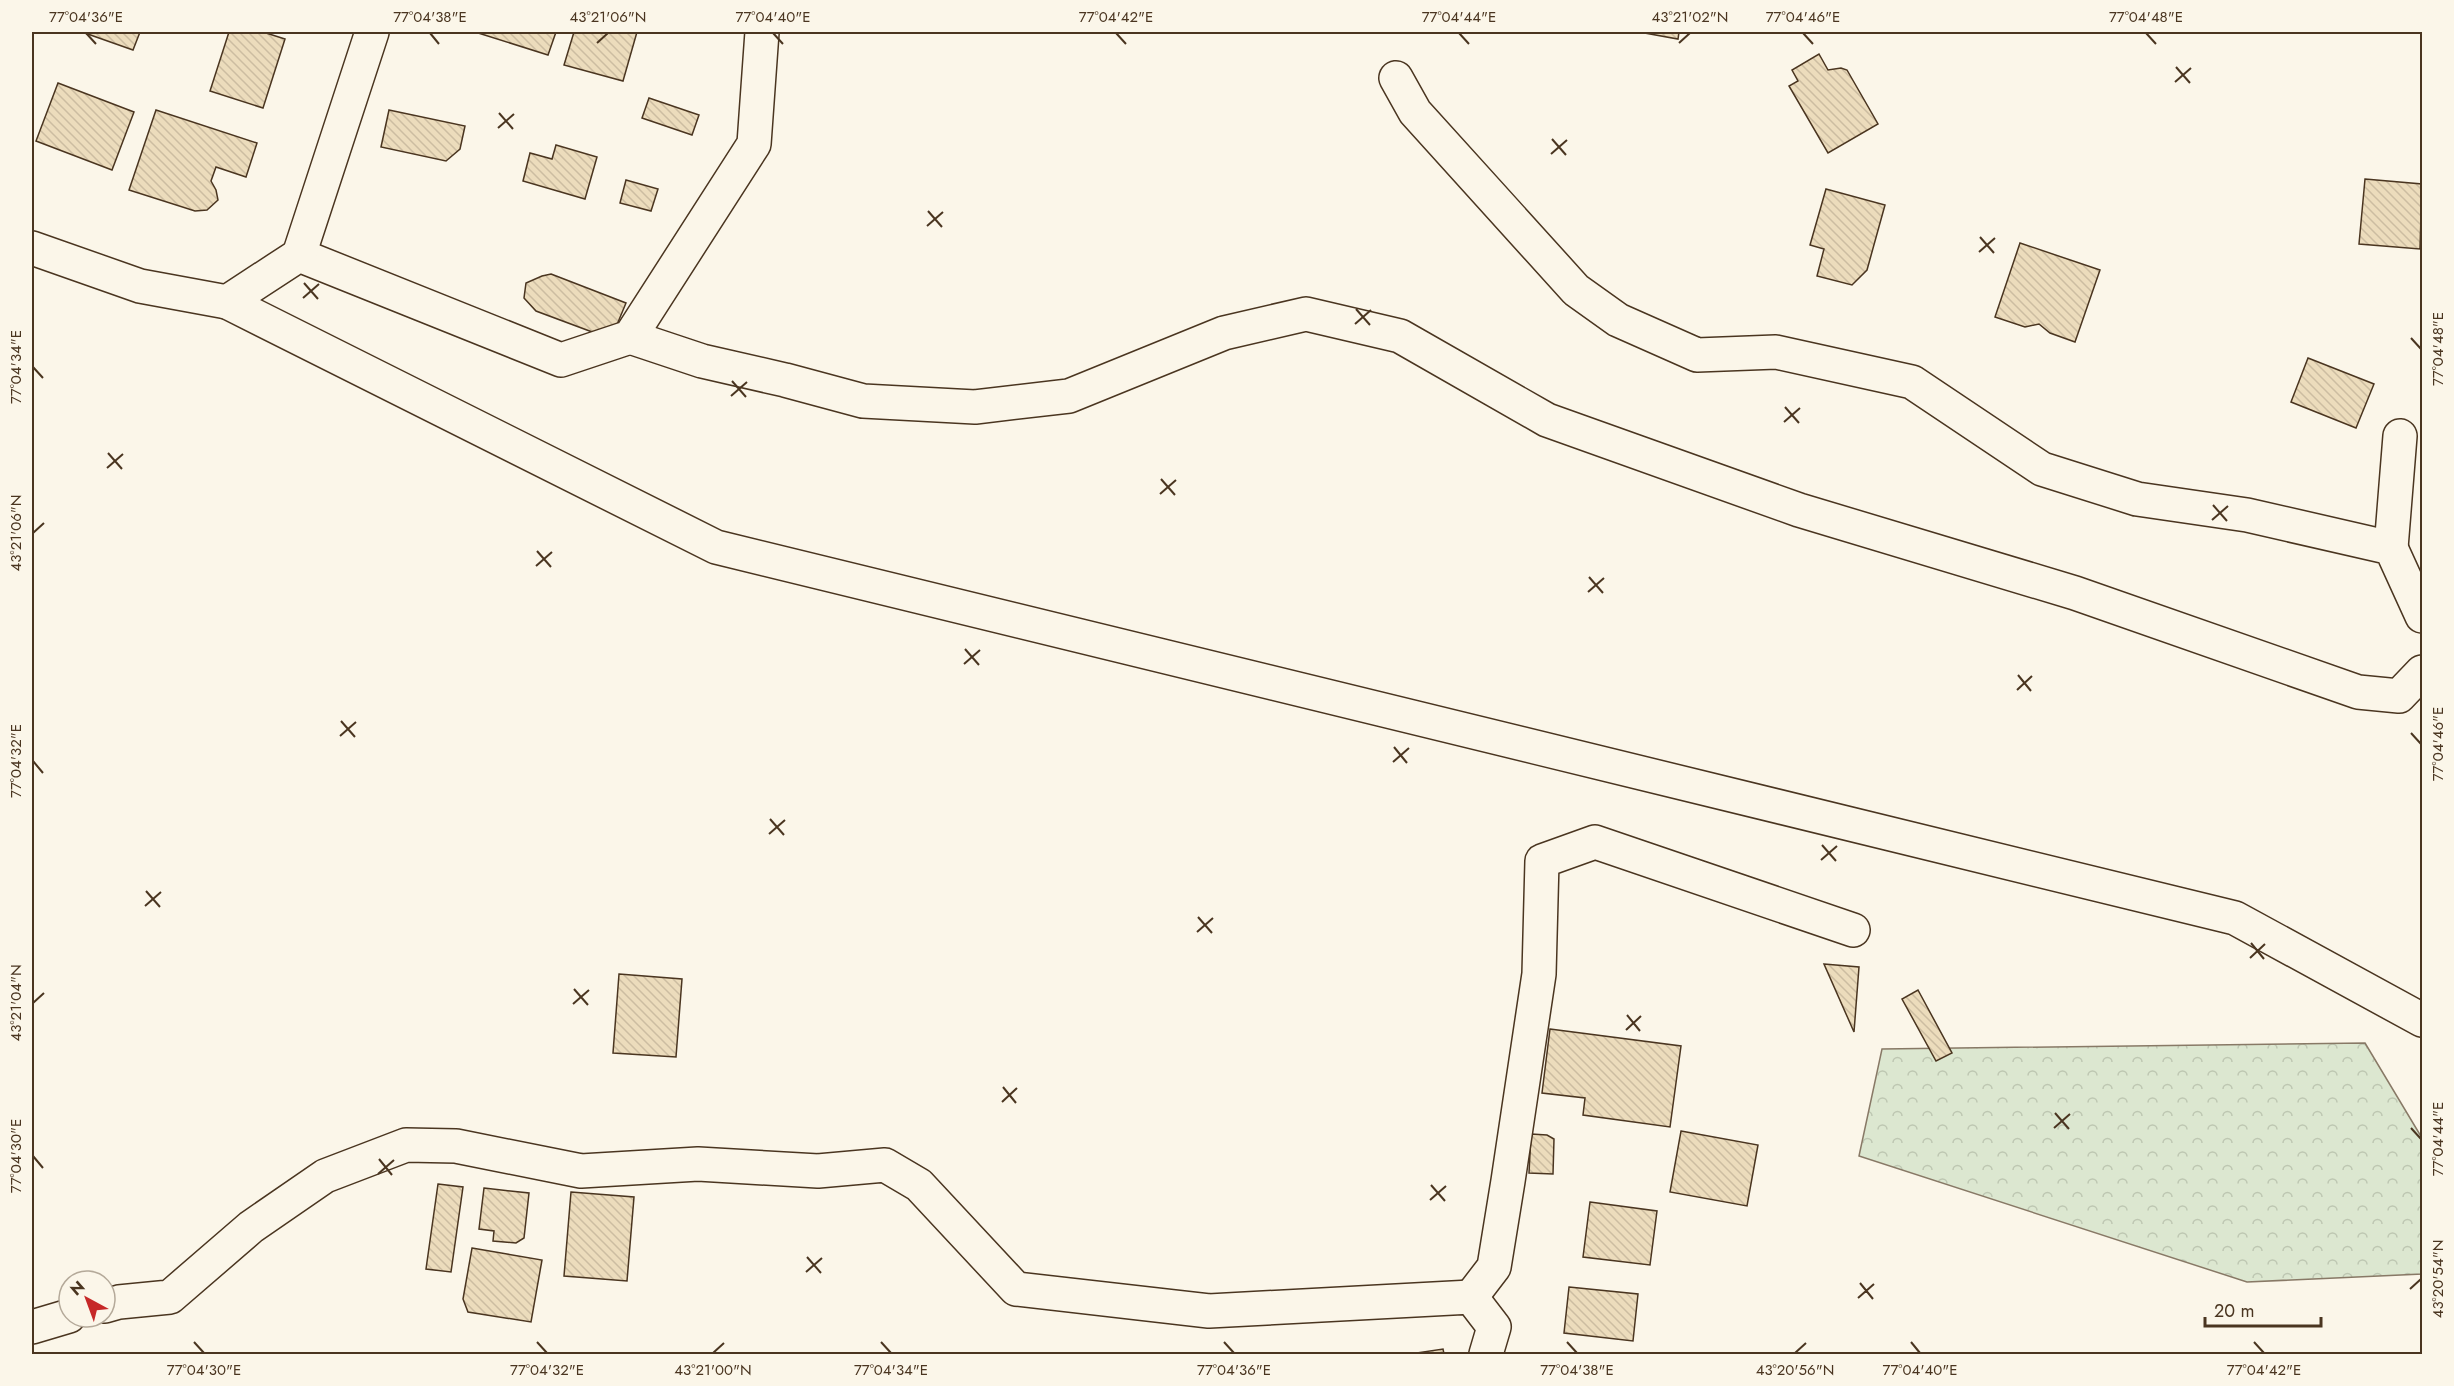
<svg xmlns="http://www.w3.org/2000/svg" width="2454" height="1386" font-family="Jost,sans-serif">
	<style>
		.forest { fill: url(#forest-crowns); stroke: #887966; stroke-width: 1.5 }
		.building { fill: url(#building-back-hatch); stroke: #4a3520; stroke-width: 1.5 }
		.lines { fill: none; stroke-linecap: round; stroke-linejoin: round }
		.minor-casing { stroke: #4a3520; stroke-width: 36 }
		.minor { stroke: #fbf6e9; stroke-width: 33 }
		.ticks { fill: none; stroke: #4a3520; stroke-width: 2 }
		.neatline { fill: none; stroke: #4a3520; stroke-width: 2 }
		.ticks-label { font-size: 15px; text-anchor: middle; fill: #4a3520 }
	</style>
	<defs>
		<pattern id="forest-crowns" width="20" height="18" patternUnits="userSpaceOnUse" patternTransform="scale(1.5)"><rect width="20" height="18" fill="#dce7d0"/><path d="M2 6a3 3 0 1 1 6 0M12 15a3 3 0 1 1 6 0" fill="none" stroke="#bec7b2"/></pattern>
		<pattern id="building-back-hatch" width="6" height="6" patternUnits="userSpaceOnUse" patternTransform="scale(1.5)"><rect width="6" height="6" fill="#ecdcbc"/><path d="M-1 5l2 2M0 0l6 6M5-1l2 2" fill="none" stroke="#ccbda1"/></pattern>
	</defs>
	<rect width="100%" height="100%" fill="#fbf6e9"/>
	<!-- forest -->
	<path class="forest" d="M2365,1043L2422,1138V1274L2247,1282L1859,1156L1882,1049Z"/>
	<!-- building -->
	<g class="building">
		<path d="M82,32H140L133,50Z"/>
		<path d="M229,32H263L285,39L263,108L210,91Z"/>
		<path d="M475,32H556L548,55Z"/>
		<path d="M574,32H637L623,81L564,65Z"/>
		<path d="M1639,32H1679L1678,39Z"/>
		<path d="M1819,54L1828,70L1841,68L1847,70L1878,124L1828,153L1789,86L1798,81L1792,70Z"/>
		<path d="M58,83L134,112L112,170L36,141Z"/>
		<path d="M649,98L699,115L692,135L642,118Z"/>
		<path d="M156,110L257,143L246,177L216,167L211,181L216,190L218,200L207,210L195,211L129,190Z"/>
		<path d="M389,110L465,126L460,149L446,161L381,147Z"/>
		<path d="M556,145L597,157L585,199L523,181L530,153L552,159Z"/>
		<path d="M2365,179L2422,184L2420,249L2359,244Z"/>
		<path d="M626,180L658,189L651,211L620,203Z"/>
		<path d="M1826,189L1885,205L1867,270L1852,285L1817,276L1824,249L1810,245Z"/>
		<path d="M2020,243L2100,270L2075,342L2050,333L2039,324L2025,327L1995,317Z"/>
		<path d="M551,274L626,303L611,339L536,311L524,298L526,283L542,276Z"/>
		<path d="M2308,358L2374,384L2356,428L2291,402Z"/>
		<path d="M1824,964L1859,967L1854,1032Z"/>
		<path d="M619,974L682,979L676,1057L613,1053Z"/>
		<path d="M1918,990L1952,1053L1936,1061L1902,999Z"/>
		<path d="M1550,1029L1681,1046L1670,1127L1583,1115L1585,1098L1542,1093Z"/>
		<path d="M1681,1131L1758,1145L1747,1206L1670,1192Z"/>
		<path d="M1531,1134L1547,1135L1554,1139L1553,1174L1529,1173Z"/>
		<path d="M438,1184L463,1187L451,1272L426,1269Z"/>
		<path d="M484,1188L529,1193L524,1238L516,1243L493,1241L494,1231L479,1229Z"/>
		<path d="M571,1192L634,1197L627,1281L564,1276Z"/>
		<path d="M1590,1202L1657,1211L1650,1265L1583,1257Z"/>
		<path d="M472,1248L542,1260L531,1322L468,1312L463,1299Z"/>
		<path d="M1569,1287L1638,1294L1633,1341L1564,1333Z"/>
		<path d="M1443,1349L1444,1354H1410Z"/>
	</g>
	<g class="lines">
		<defs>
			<g id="minor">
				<path d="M1396,78L1415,112L1576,290L1618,320L1697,355L1776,352L1912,382L2042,469L2137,499L2247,515L2391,548L2422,616"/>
				<path d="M32,248L140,286L227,302L299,255L561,360L630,337L754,144L762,32"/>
				<path d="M299,255L372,32"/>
				<path d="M227,302L716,547L2235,918L2422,1020"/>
				<path d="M630,337L702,361L785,380L863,401L975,407L1069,396L1224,333L1306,314L1400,336L1547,420L1799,510L2075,593L2358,692L2399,696L2422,672"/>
				<path d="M2391,548L2400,436"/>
				<path d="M1471,1297L1494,1267L1508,1181L1539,974L1542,861L1595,842L1853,930"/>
				<path d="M105,1306L119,1302L170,1297L251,1227L325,1176L406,1145L456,1146L581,1171L698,1164L818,1171L885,1165L919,1185L1016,1289L1209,1311L1471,1297L1494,1327L1486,1354"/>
				<path d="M32,1327L69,1316"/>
			</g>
		</defs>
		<!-- minor casing -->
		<use href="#minor" class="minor-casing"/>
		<!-- minor -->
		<use href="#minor" class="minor"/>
	</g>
	<!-- ticks -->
	<path class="ticks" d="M86,33L96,44M430,33L439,44M773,33L783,44M1116,33L1126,44M1459,33L1469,44M1803,33L1813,44M2146,33L2156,44M597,43L608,33M1679,43L1690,33M2176,67L2190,83M2175,82L2191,68M499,113L513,129M498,128L514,114M1552,139L1566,155M1551,154L1567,140M928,211L942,227M927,226L943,212M1980,237L1994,253M1979,252L1995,238M304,283L318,299M303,298L319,284M1356,309L1370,325M1355,324L1371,310M2411,338L2421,349M33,367L43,378M732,381L746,397M731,396L747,382M1785,407L1799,423M1784,422L1800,408M108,453L122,469M107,468L123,454M1161,479L1175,495M1160,494L1176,480M2213,505L2227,521M2212,520L2228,506M33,533L44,523M537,551L551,567M536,566L552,552M1589,577L1603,593M1588,592L1604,578M965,649L979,665M964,664L980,650M2018,675L2031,691M2017,690L2032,676M341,721L355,737M2411,733L2421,744M340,736L356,722M1394,747L1407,763M33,761L43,773M1393,762L1409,748M770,819L784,835M769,834L785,820M1822,845L1836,861M1821,860L1837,846M146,891L160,907M145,906L161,892M1198,917L1212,933M1197,932L1213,918M2251,943L2264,959M2250,958L2265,944M574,989L588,1005M33,1003L44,993M573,1004L589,990M1627,1015L1640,1031M1626,1030L1641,1016M1003,1087L1016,1103M1002,1102L1017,1088M2055,1113L2069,1129M2054,1128L2070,1114M2411,1128L2421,1139M33,1156L43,1168M379,1159L392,1175M378,1174L394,1160M1431,1185L1445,1201M1430,1200L1446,1186M807,1257L821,1273M806,1272L822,1258M1860,1283L1873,1299M2410,1289L2421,1279M1858,1298L1874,1284M194,1342L204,1353M537,1342L547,1353M881,1342L891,1353M1224,1342L1234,1353M1567,1342L1577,1353M1911,1342L1920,1353M2254,1342L2264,1353M713,1353L724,1343M1795,1353L1806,1343"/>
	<!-- border -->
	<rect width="2454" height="1386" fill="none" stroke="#fbf6e9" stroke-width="66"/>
	<!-- north arrow -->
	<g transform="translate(87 1299) rotate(319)"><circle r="28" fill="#fbf6e9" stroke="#b4a999" stroke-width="1.5"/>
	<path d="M0-4.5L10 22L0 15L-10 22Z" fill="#c62828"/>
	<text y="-9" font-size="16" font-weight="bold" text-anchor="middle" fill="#4a3520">N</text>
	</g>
	<!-- scale -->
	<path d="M2205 1317v9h116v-9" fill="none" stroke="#4a3520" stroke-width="3"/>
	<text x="2214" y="1317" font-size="18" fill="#4a3520" stroke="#fbf6e9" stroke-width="4.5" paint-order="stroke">20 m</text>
	<rect x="33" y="33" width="2388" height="1320" class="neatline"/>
	<g class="ticks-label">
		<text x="86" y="22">77°04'36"E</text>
		<text x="430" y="22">77°04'38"E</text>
		<text x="608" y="22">43°21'06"N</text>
		<text x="773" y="22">77°04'40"E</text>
		<text x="1116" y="22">77°04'42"E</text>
		<text x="1459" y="22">77°04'44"E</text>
		<text x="1690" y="22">43°21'02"N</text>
		<text x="1803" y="22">77°04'46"E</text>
		<text x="2146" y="22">77°04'48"E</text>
		<text transform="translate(2438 349) rotate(-90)" y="5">77°04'48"E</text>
		<text transform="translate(16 367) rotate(-90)" y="5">77°04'34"E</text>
		<text transform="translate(16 533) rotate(-90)" y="5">43°21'06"N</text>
		<text transform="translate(2438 744) rotate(-90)" y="5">77°04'46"E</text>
		<text transform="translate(16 761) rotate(-90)" y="5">77°04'32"E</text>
		<text transform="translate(16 1003) rotate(-90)" y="5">43°21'04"N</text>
		<text transform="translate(2438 1139) rotate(-90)" y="5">77°04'44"E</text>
		<text transform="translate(16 1156) rotate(-90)" y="5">77°04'30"E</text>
		<text transform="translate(2438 1279) rotate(-90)" y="5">43°20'54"N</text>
		<text x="204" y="1375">77°04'30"E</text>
		<text x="547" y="1375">77°04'32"E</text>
		<text x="713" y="1375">43°21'00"N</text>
		<text x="891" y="1375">77°04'34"E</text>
		<text x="1234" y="1375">77°04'36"E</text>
		<text x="1577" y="1375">77°04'38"E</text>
		<text x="1795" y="1375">43°20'56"N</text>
		<text x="1920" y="1375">77°04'40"E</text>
		<text x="2264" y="1375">77°04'42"E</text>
	</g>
</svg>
